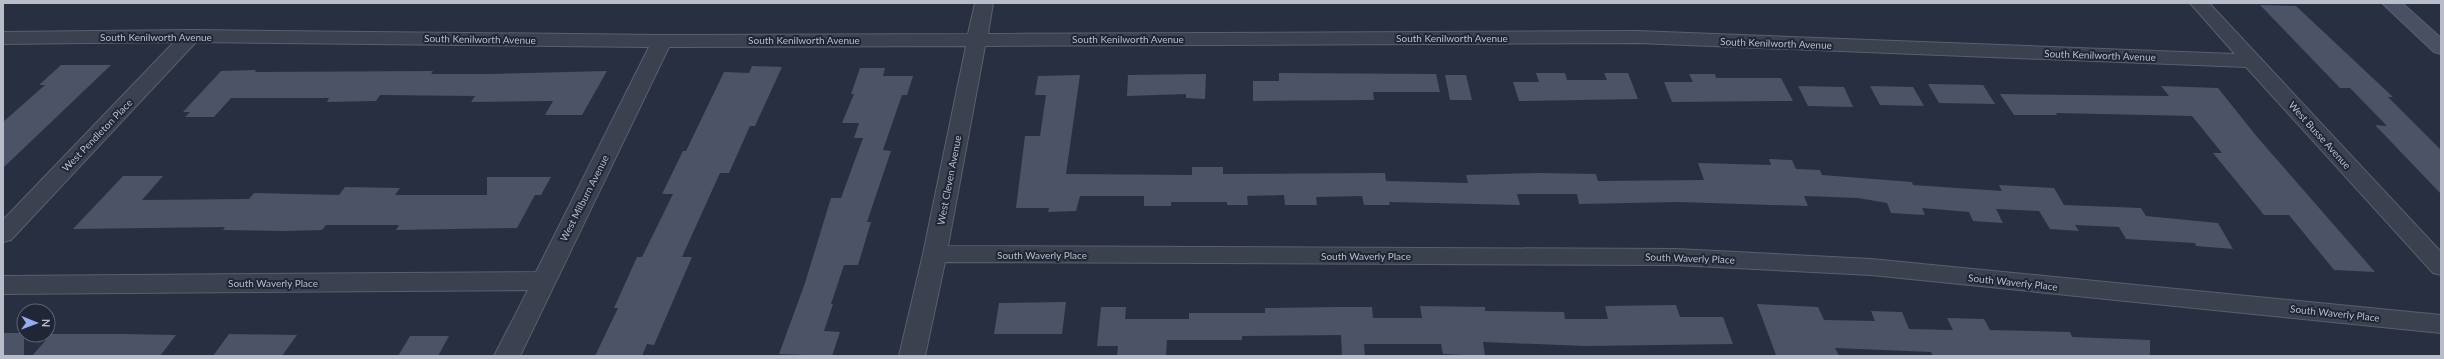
<svg xmlns="http://www.w3.org/2000/svg" width="2444" height="359" font-family="Lato,sans-serif">
	<style>
		.building { fill: #4c5367 }
		.lines { fill: none; stroke-linecap: round; stroke-linejoin: round }
		.minor-casing { stroke: #5a5f6e; stroke-width: 2 }
		.secondary-casing { stroke: #5a5f6e; stroke-width: 2 }
		.minor { fill: #3c4150; fill-rule: evenodd }
		.secondary { fill: #4a5063; fill-rule: evenodd }
		.labels { text-anchor: middle; dominant-baseline: central; stroke-width: 4; stroke-linejoin: round; paint-order: stroke }
		.street-label { font-size: 10px; fill: #b9bdca; stroke: #202636 }
	</style>
	<rect width="100%" height="100%" fill="#282f40"/>
	<!-- building -->
	<g class="building">
		<path d="M2260,5L2296,6L2393,97H2388L2441,150V194L2375,125L2387,126L2350,88H2340Z"/>
		<path d="M61,65H111L3,168V122L45,85H39Z"/>
		<path d="M752,66L782,67L755,126H750L729,173H720L682,257H692L654,345L647,344L642,356H595L618,308H614L637,257H642L673,194H662L683,151H686L724,72L749,73Z"/>
		<path d="M860,68H885L883,76H913L907,95H902L883,150L891,151L867,222H871L858,265H844L831,304H833L824,331L840,332L832,356L779,354L805,283L831,198H841L863,138H854L859,123H842L854,94H851Z"/>
		<path d="M256,70L255,72L433,71L431,74H489L607,71L582,115H545L553,101L471,102L475,96L380,95L376,101L327,102L329,98H231L214,117H185L190,112H183L221,71Z"/>
		<path d="M1279,73L1436,74L1440,92H1373L1374,100L1253,101V81H1279Z"/>
		<path d="M1536,73H1565L1567,80H1607L1604,73H1628L1638,99L1519,101L1513,82H1539Z"/>
		<path d="M1206,74L1205,99L1186,98V94L1127,96L1128,75Z"/>
		<path d="M1689,74H1715L1716,78H1781L1793,101L1672,102L1664,82H1693Z"/>
		<path d="M1080,75L1066,174L1192,175V167H1223V174L1385,173L1386,181L1468,183L1466,175L1538,173L1596,174L1598,181L1704,180L1698,163L1771,165L1769,159L1792,160L1796,169L1820,170L1822,175L1912,182L1913,185L2002,191L1999,185L2054,188L2064,205L2141,208L2146,216L2218,223L2233,249L2196,246L2195,243L2126,239L2119,227L2075,225L2079,231L2050,229L2039,211L1996,209L2003,223L1973,221L1969,212L1922,208L1925,215L1891,213L1887,203L1858,198L1804,196L1808,206L1679,202L1579,204L1577,194H1517L1520,205L1389,202L1390,205H1364L1362,196L1316,197L1317,205H1285L1284,195L1247,196L1248,205H1227V202H1171V206H1144V196H1080L1076,211L1048,212L1049,208H1016L1025,136H1040L1046,95H1035L1038,76Z"/>
		<path d="M1445,75H1466L1472,100H1450Z"/>
		<path d="M1928,84L1983,85L1995,104L1939,103Z"/>
		<path d="M1798,86L1844,87L1853,107L1808,106Z"/>
		<path d="M1870,86L1913,87L1924,106L1880,105Z"/>
		<path d="M2161,86L2218,88L2258,138L2375,272L2334,270L2289,215H2264L2213,153H2222L2192,116L2056,113L2057,115H2014L2000,94L2169,96Z"/>
		<path d="M123,176H163L142,200L249,199L254,193L339,195L345,187L400,188L395,195H487V177H551L541,195H535L517,228L396,230L399,225H326L322,230L285,231L223,230L225,227L73,229Z"/>
		<path d="M1066,302L1062,334H994L999,303Z"/>
		<path d="M1757,304L1818,307L1824,320L1875,321L1871,311L1902,312L1909,329L1953,330L1947,318L1984,319L1990,330L2070,332L2072,337L2150,340V356H1933L1931,352L1835,348L1839,356L1776,355Z"/>
		<path d="M1676,305L1680,317H1723L1733,344L1586,346L1483,342L1485,356L1443,354L1441,344H1364L1365,356H1342L1341,335L1242,336V340H1167L1166,356H1117L1118,346H1097L1101,307H1126L1125,319H1189V313H1265V308L1338,307H1372L1373,318H1422L1420,306L1485,307V311L1564,312L1565,319H1608L1605,306Z"/>
		<rect x="3" y="333" width="21" height="23"/>
		<path d="M51,334H123L176,335L160,356H32Z"/>
		<path d="M229,334L297,335L282,356H213Z"/>
		<path d="M410,336H449L438,356H398Z"/>
	</g>
	<g class="lines">
		<defs>
			<path id="minor" d="M975,3H993L988,34L1637,31L2235,54L2190,3H2209L2441,252V275L2433,273L2246,67L1637,43L985,46L948,246L1676,249L1871,259L2441,315V333L1871,275L1676,265L945,262L925,356H899L923,254L966,46L669,47L520,356H494L528,290L3,294V276L536,272L649,47L196,42L11,240L3,242V220L174,42L3,44V32L191,30L662,35L968,34Z"/>
			<path id="secondary" d="M2382,3H2402L2441,38V54L2434,52Z"/>
		</defs>
		<!-- minor casing -->
		<use href="#minor" class="minor-casing"/>
		<!-- secondary casing -->
		<use href="#secondary" class="secondary-casing"/>
		<!-- minor -->
		<use href="#minor" class="minor"/>
		<!-- secondary -->
		<use href="#secondary" class="secondary"/>
	</g>
	<g class="labels">
		<!-- street labels -->
		<g class="street-label">
			<text x="156" y="37">South Kenilworth Avenue</text>
			<text x="1452" y="38">South Kenilworth Avenue</text>
			<text transform="translate(480 39) rotate(1)">South Kenilworth Avenue</text>
			<text x="1128" y="39">South Kenilworth Avenue</text>
			<text x="804" y="40">South Kenilworth Avenue</text>
			<text transform="translate(1776 43) rotate(2)">South Kenilworth Avenue</text>
			<text transform="translate(2100 55) rotate(2)">South Kenilworth Avenue</text>
			<text transform="translate(97 135) rotate(-46)">West Pendleton Place</text>
			<text transform="translate(2320 135) rotate(48)">West Busse Avenue</text>
			<text transform="translate(949 180) rotate(-79)">West Cleven Avenue</text>
			<text transform="translate(584 198) rotate(-63)">West Milburn Avenue</text>
			<text x="1042" y="255">South Waverly Place</text>
			<text x="1366" y="256">South Waverly Place</text>
			<text transform="translate(1690 258) rotate(2)">South Waverly Place</text>
			<text transform="translate(2013 282) rotate(6)">South Waverly Place</text>
			<text x="273" y="283">South Waverly Place</text>
			<text transform="translate(2335 313) rotate(6)">South Waverly Place</text>
		</g>
	</g>
	<!-- border -->
	<rect width="2444" height="359" fill="none" stroke="#b9bdca" stroke-width="8"/>
	<!-- north arrow -->
	<g transform="translate(36 323) rotate(91)"><circle r="19" fill="#202636" stroke="#5d6271"/>
	<path d="M0-3L7 15L0 10L-7 15Z" fill="#95acf3"/>
	<text y="-6" font-size="11" font-weight="bold" text-anchor="middle" fill="#b9bdca">N</text>
	</g>
</svg>
